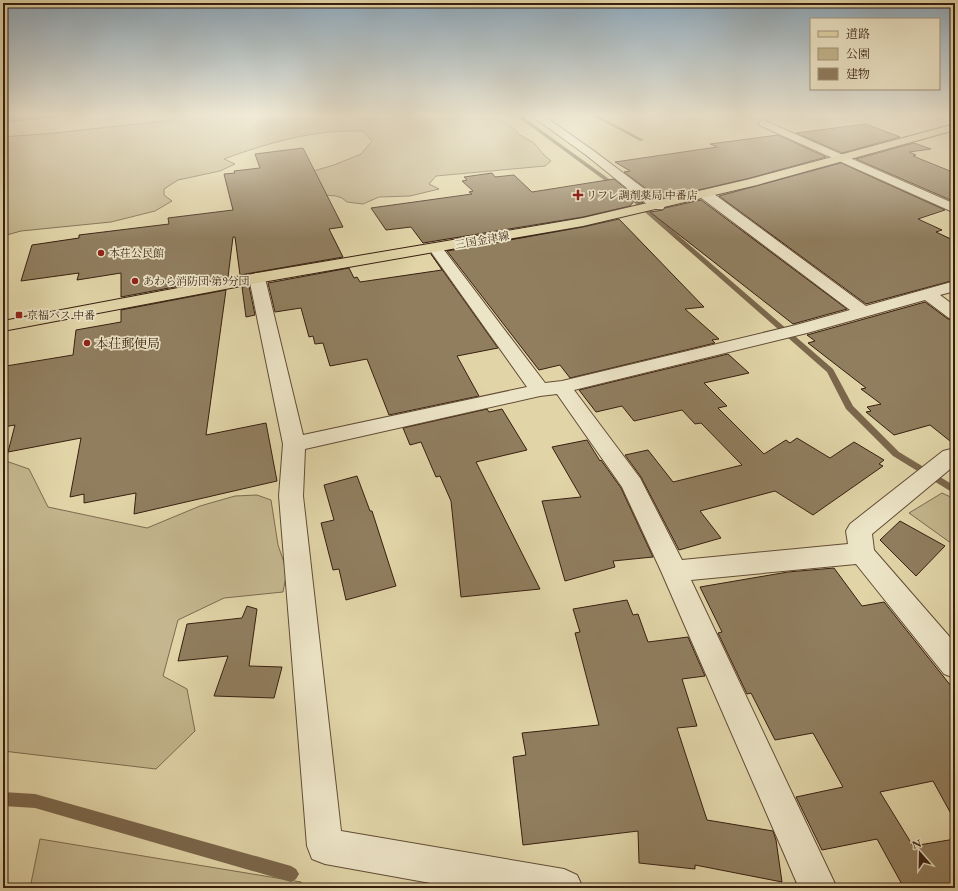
<svg xmlns="http://www.w3.org/2000/svg" width="958" height="891" font-family="'EB Garamond','Noto Serif JP',serif">
	<style>
		.green { fill: #c4b68e; stroke: #7e6a4f }
		.water { fill: #a89774; stroke: #7b674c }
		.lines { fill: none; stroke-linecap: round; stroke-linejoin: round }
		.stream { fill: #7b674c; fill-rule: evenodd }
		.building { fill: #907e5f; stroke: #381f10 }
		.minor-casing { stroke: #624c36; stroke-width: 2 }
		.major-casing { stroke: #381f10; stroke-width: 2 }
		.minor { fill: #ece4c6; fill-rule: evenodd }
		.major { fill: #e1d5a8; fill-rule: evenodd }
		.poi-dot { fill: #8f2418; stroke: #ece4c6; stroke-width: 1.5 }
		.labels { text-anchor: middle; dominant-baseline: central; stroke-width: 3.5; stroke-linejoin: round; paint-order: stroke }
		.far-poi-label { font-size: 11px; fill: #381f10; stroke: #ece4c6; text-anchor: start }
		.far-street-label { font-size: 11px; fill: #381f10; stroke: #ece4c6 }
		.poi-label { font-size: 13px; fill: #381f10; stroke: #ece4c6; text-anchor: start }
	</style>
	<rect width="100%" height="100%" fill="#e1d5a8"/>
	<filter id="stains"><feTurbulence type="fractalNoise" baseFrequency=".005" numOctaves="4"/><feColorMatrix values="0 0 0 0 .2 0 0 0 0 .09 0 0 0 0 .02 0 0 0 .5 -.17"/></filter>
	<radialGradient id="worn" r=".72"><stop offset=".6" stop-color="#630" stop-opacity="0"/><stop offset="1" stop-color="#630" stop-opacity=".3"/></radialGradient>
	<!-- green -->
	<g class="green">
		<path d="M192,114L220,117L240,114H491L495,118L511,126L520,135L534,143L544,155L551,161L545,166L436,176L429,184L439,189L410,196L379,197L363,204L347,202L342,198L336,196L312,194L310,172L334,165L361,154L372,141L363,131C315,129 268,143 224,159L235,164L220,171L178,180L164,189V195L172,201L155,211L111,222L21,231L3,236V137L55,133L172,120Z"/>
		<path d="M3,460L29,469L48,507L147,528L200,506L235,496L257,495L271,500L278,545L287,571L283,592L224,598L178,620L163,676L187,689L195,731L156,769L3,751Z"/>
		<path d="M942,493L955,499V546L909,513Z"/>
		<path d="M40,839L301,882L302,888H30Z"/>
	</g>
	<!-- water -->
	<path class="water" d="M3,114H94L3,122Z"/>
	<g class="lines">
		<!-- stream -->
		<g class="stream">
			<path d="M514,114H519L634,197L655,215L833,369L853,406L899,452L955,486V494L893,456L846,409L827,372L630,199Z"/>
			<path d="M590,114H595L644,140L640,141Z"/>
			<path d="M3,792L35,794L291,866L296,869L299,874L296,879L291,882L35,808L3,806Z"/>
		</g>
	</g>
	<!-- building -->
	<g class="building">
		<path d="M866,124L900,137L842,153L796,133Z"/>
		<path d="M778,135L826,157L750,178L660,199L624,172L630,171L615,162L717,147L710,144Z"/>
		<path d="M914,143L931,149L909,152L916,155L913,156L955,173V202L856,159Z"/>
		<path d="M303,148L343,227L329,229L343,257L240,275L235,237H233L228,277L121,297V273L77,280L79,273L21,281L32,245L79,238V235L169,224L168,218L233,210L224,174L235,173L234,171L260,168L255,154Z"/>
		<path d="M841,163L945,210L918,219L942,230L936,232L955,241V280L866,304L719,196Z"/>
		<path d="M492,173L495,177L514,175L532,192L614,179L643,203H639L635,200L630,206L583,217L423,243L411,227L386,230L371,208L472,194L469,192L473,191L462,181L467,180L464,177Z"/>
		<path d="M701,200L847,309L793,324L650,212L663,210L665,208Z"/>
		<path d="M619,219L704,307L685,309L719,339L712,340L715,343L570,378L560,365L539,370L447,251L583,227Z"/>
		<path d="M431,254L498,348L457,356L479,396L389,415L367,359L330,366L323,343L315,344L313,336L309,337L301,308L275,312L268,283L349,268L354,278L357,277L360,282L442,270Z"/>
		<path d="M249,286L255,315L246,317L242,287Z"/>
		<path d="M226,290L206,435L266,423L277,481L134,514L136,493L84,503V494L70,497L81,438L8,452L15,425L3,427V380L6,366L73,355L76,330L121,322V310Z"/>
		<path d="M925,302L948,319L955,320V445L930,425L894,435L866,412L871,411L867,407L881,404L861,389L866,388L808,343L815,341L807,335Z"/>
		<path d="M728,354L749,373L704,383L727,406L718,408L764,454L786,440L790,443L797,438L830,458L854,442L884,460L879,464L883,466L813,515L775,491L700,511L721,538L679,550L641,477L625,455L648,450L673,482L742,465L701,423L695,424L682,410L634,421L622,406L596,412L579,390Z"/>
		<path d="M487,409L489,412L502,409L527,450L476,462L540,589L461,597L451,501L440,476L436,477L421,442L410,445L403,428Z"/>
		<path d="M587,440L600,461L601,460L621,488L653,557L613,561L615,567L565,581L542,501L581,497L552,447Z"/>
		<path d="M357,476L370,511H372L396,586L346,600L339,569L333,570L321,523L334,520L324,485Z"/>
		<path d="M900,521L945,546L916,576L880,540Z"/>
		<path d="M834,568L862,606L884,602L955,691V821L933,781L880,792L913,846L955,839V888H904L877,839L822,850L796,797L843,787L813,733L775,740L751,693L747,694L718,633L722,632L700,587L788,572Z"/>
		<path d="M627,600L633,615L638,614L648,642L688,637L705,676L682,679L697,726L677,728L707,820L773,831L776,840L782,882L695,865V869L639,863L638,831L523,845L513,757L526,755L522,733L599,725L575,633L580,632L573,609Z"/>
		<path d="M247,606L257,609L249,666L282,667L274,698L214,696L228,656L178,661L187,624L242,618Z"/>
	</g>
	<g class="lines">
		<defs>
			<g id="minor">
				<path d="M529,114H541L594,151L663,203L665,206L663,209H653L586,155Z"/>
				<path d="M763,120L955,204V213L759,125L758,123Z"/>
				<path d="M705,190L710,191L866,306L955,281V291L940,295L955,306V319L949,318L925,300L807,333L574,390L640,478L682,560L848,544L846,531L850,524L943,451L955,448V465L872,534L874,550L955,643V678L944,674L856,564L691,580L837,888H799L661,571L622,487L557,394L540,396L305,449L303,496L341,831L564,869L577,875L583,888H458L325,864L312,859L307,846L279,496L283,444L249,278L251,275L257,273L263,275L265,278L303,435L527,387L429,249L431,246L436,245L441,246L545,383L562,381L796,325L850,310L700,197L699,194L700,191Z"/>
			</g>
			<path id="major" d="M955,124V130L757,185L583,226L257,283L3,331V321L257,273L583,218L750,179Z"/>
		</defs>
		<!-- minor casing -->
		<use href="#minor" class="minor-casing"/>
		<!-- major casing -->
		<use href="#major" class="major-casing"/>
		<!-- minor -->
		<use href="#minor" class="minor"/>
		<!-- major -->
		<use href="#major" class="major"/>
	</g>
	<!-- sky -->
	<linearGradient id="sky" x2="0" y2="1"><stop stop-color="#8ea8ba"/><stop offset="0.48" stop-color="#f2ecd8"/><stop offset="1" stop-color="#f2ecd8" stop-opacity="0"/></linearGradient>
	<rect width="958" height="239" fill="url(#sky)"/>
	<!-- markers -->
	<g class="poi-dot">
		<path d="M576 189h4v4h4v4h-4v4h-4v-4h-4v-4h4z"/>
		<circle cx="101" cy="253" r="4"/>
		<circle cx="135" cy="281" r="4"/>
		<rect x="15" y="311" width="8" height="8" rx="2"/>
		<circle cx="87" cy="343" r="4"/>
	</g>
	<g class="labels">
		<!-- far-poi labels -->
		<g class="far-poi-label">
			<text x="586" y="195">リフレ調剤薬局 中番店</text>
			<text x="109" y="253">本荘公民館</text>
			<text x="143" y="281">あわら消防団 第9分団</text>
			<text x="27" y="315">京福バス 中番</text>
		</g>
		<!-- far-street labels -->
		<g class="far-street-label">
			<text transform="translate(482 240) rotate(-10)">三国金津線</text>
		</g>
		<!-- poi labels -->
		<g class="poi-label">
			<text x="95" y="343">本荘郵便局</text>
		</g>
	</g>
	<!-- margin -->
	<rect width="958" height="891" fill="none" stroke="#e1d5a8" stroke-width="16"/>
	<rect x="4" y="4" width="950" height="883" fill="none" stroke="#381f10" stroke-width="2"/>
	<rect x="8" y="8" width="942" height="875" fill="none" stroke="#381f10"/>
	<!-- legend -->
	<rect x="810" y="18" width="130" height="72" fill="#ece4c6" stroke="#a4957d"/>
	<rect x="818" y="31" width="20" height="6" fill="#e1d5a8" stroke="#a4957d"/>
	<text x="846" y="38" font-size="12" fill="#381f10">道路</text>
	<rect x="818" y="48" width="20" height="12" fill="#c4b68e" stroke="#a4957d"/>
	<text x="846" y="58" font-size="12" fill="#381f10">公園</text>
	<rect x="818" y="68" width="20" height="12" fill="#907e5f" stroke="#a4957d"/>
	<text x="846" y="78" font-size="12" fill="#381f10">建物</text>
	<!-- north arrow -->
	<g transform="translate(920 853) rotate(340)" stroke="#ece4c6" stroke-width="3" paint-order="stroke">
	<path d="M0-3L7 15L0 10L-7 15Z" fill="#381f10"/>
	<text y="-6" font-size="11" font-weight="bold" text-anchor="middle" fill="#381f10">N</text>
	</g>
	<rect width="100%" height="100%" filter="url(#stains)"/>
	<rect width="100%" height="100%" fill="url(#worn)"/>
</svg>
